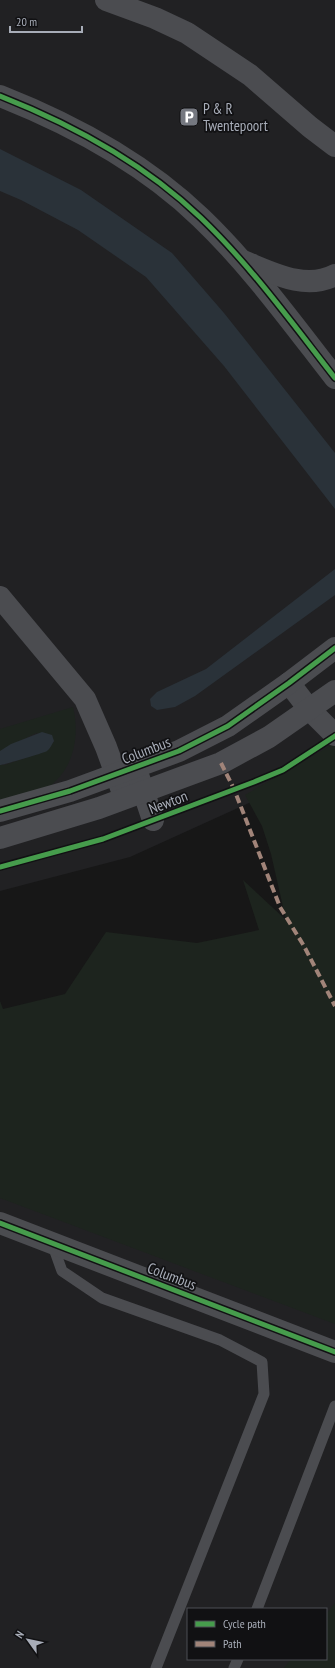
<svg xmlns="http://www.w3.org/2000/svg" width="335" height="1668" font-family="'PT Sans Narrow',sans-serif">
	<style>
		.built { fill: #212123; fill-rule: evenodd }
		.green { fill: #1d241e }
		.water { fill: #2a3239 }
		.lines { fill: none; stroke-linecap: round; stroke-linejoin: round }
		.lane { stroke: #4b4c50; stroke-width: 11 }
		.street { stroke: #4b4c50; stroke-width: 22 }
		.quiet { stroke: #a18479; stroke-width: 4; stroke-dasharray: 8 4; stroke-linecap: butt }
		.cycleway-casing { stroke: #111113; stroke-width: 8 }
		.cycleway { stroke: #469c4c; stroke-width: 5 }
		.labels { text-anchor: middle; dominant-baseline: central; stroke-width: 3.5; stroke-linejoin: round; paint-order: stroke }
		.poi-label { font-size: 15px; fill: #a8adb8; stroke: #111113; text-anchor: start }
		.street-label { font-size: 15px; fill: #a8adb8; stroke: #111113 }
	</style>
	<rect width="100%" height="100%" fill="#171717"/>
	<!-- built -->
	<g class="built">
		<path d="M0,0H335V759L313,774L130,857L0,891Z"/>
		<path d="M0,1165L335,1294V1668H0ZM188,1609H326V1659H188Z"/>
	</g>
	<!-- green -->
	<g class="green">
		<path d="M73,707C80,735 74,768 50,786C41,792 11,800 0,805V765H5L46,751L54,741L51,736L36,733L0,751V729Z"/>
		<path d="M335,743V1324L0,1198V1001L3,1009L65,994L106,932L197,943L259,930L243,880L286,920L271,854L262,826L245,795Z"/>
		<path d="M335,1603V1668H284L291,1659H326V1614Z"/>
	</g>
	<!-- water -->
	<g class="water">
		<path d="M0,149L81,190L172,253L224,313L335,453V509L224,366L146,277L78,230L21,200L0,191Z"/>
		<path d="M335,569V595L195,696L175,707L157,710L151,706L150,699L157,692L206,669Z"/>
		<path d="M42,732L52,735L54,741C52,744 50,749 47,751C44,753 3,765 0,765V751L11,744Z"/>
	</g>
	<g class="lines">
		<!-- lane -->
		<g class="lane">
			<path d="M52,1243L62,1271L102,1298L220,1340L262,1362L264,1394L156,1668"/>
			<path d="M257,1609L335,1406"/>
			<path d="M234,1668L238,1659"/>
		</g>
		<!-- street -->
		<g class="street">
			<path d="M106,0L155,18L187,33L250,75L310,127L335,146"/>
			<path d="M0,96C71,124 145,164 201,218C251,266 292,323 335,378"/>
			<path d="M243,261C271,272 305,291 335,275"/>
			<path d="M0,597L85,699L106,747L121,788"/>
			<path d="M289,683L309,709L335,735"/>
			<path d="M139,778L153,820"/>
			<path d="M0,811L70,791L179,751L228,726L289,683L335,648"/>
			<path d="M0,838L99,808L221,763L269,737L335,691"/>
			<path d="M0,1223L335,1352"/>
		</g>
		<!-- quiet -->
		<path class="quiet" d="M221,763L234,789L280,907L304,946L335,1006"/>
		<defs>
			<g id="cycleway">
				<path d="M0,96C71,124 145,164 201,218C251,266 292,323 335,378"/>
				<path d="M0,811L70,791L179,751L228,726L289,683L335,648"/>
				<path d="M0,867L103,839L254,782L283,770L335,736"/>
				<path d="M0,1223L335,1352"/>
			</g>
		</defs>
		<!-- cycleway casing -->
		<use href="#cycleway" class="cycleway-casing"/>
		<!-- cycleway -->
		<use href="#cycleway" class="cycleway"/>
	</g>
	<!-- icons -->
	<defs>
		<symbol id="parking-square" viewBox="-11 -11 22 22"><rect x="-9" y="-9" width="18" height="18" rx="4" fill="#757880" stroke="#111113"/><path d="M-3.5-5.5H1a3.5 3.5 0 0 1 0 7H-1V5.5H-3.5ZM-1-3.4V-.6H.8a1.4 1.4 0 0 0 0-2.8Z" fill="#fff"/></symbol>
	</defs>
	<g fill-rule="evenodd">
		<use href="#parking-square" x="178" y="106" width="22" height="22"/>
	</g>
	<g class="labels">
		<!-- poi labels -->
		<g class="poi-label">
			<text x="203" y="108">P &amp; R<tspan x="203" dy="17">Twentepoort</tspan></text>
		</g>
		<!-- street labels -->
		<g class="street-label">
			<text transform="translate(146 750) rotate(-21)">Columbus</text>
			<text transform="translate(168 802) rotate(-21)">Newton</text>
			<text transform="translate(172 1276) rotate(21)">Columbus</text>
		</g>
	</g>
	<!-- legend -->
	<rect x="187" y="1608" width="140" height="52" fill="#111113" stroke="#4d4f55"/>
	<rect x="195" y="1621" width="20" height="6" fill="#469c4c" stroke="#4d4f55"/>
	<text x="223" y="1628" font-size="12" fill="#a8adb8">Cycle path</text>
	<rect x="195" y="1641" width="20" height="6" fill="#a18479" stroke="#4d4f55"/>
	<text x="223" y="1648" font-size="12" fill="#a8adb8">Path</text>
	<!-- north arrow -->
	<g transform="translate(28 1640) rotate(303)" stroke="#111113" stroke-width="3" paint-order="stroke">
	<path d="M0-3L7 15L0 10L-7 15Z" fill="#a8adb8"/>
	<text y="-6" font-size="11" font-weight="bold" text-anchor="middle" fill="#a8adb8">N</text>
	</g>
	<!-- scale -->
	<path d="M10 26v6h72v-6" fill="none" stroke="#a8adb8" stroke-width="2"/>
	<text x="16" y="26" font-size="12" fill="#a8adb8" stroke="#111113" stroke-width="3" paint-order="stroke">20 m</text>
</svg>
